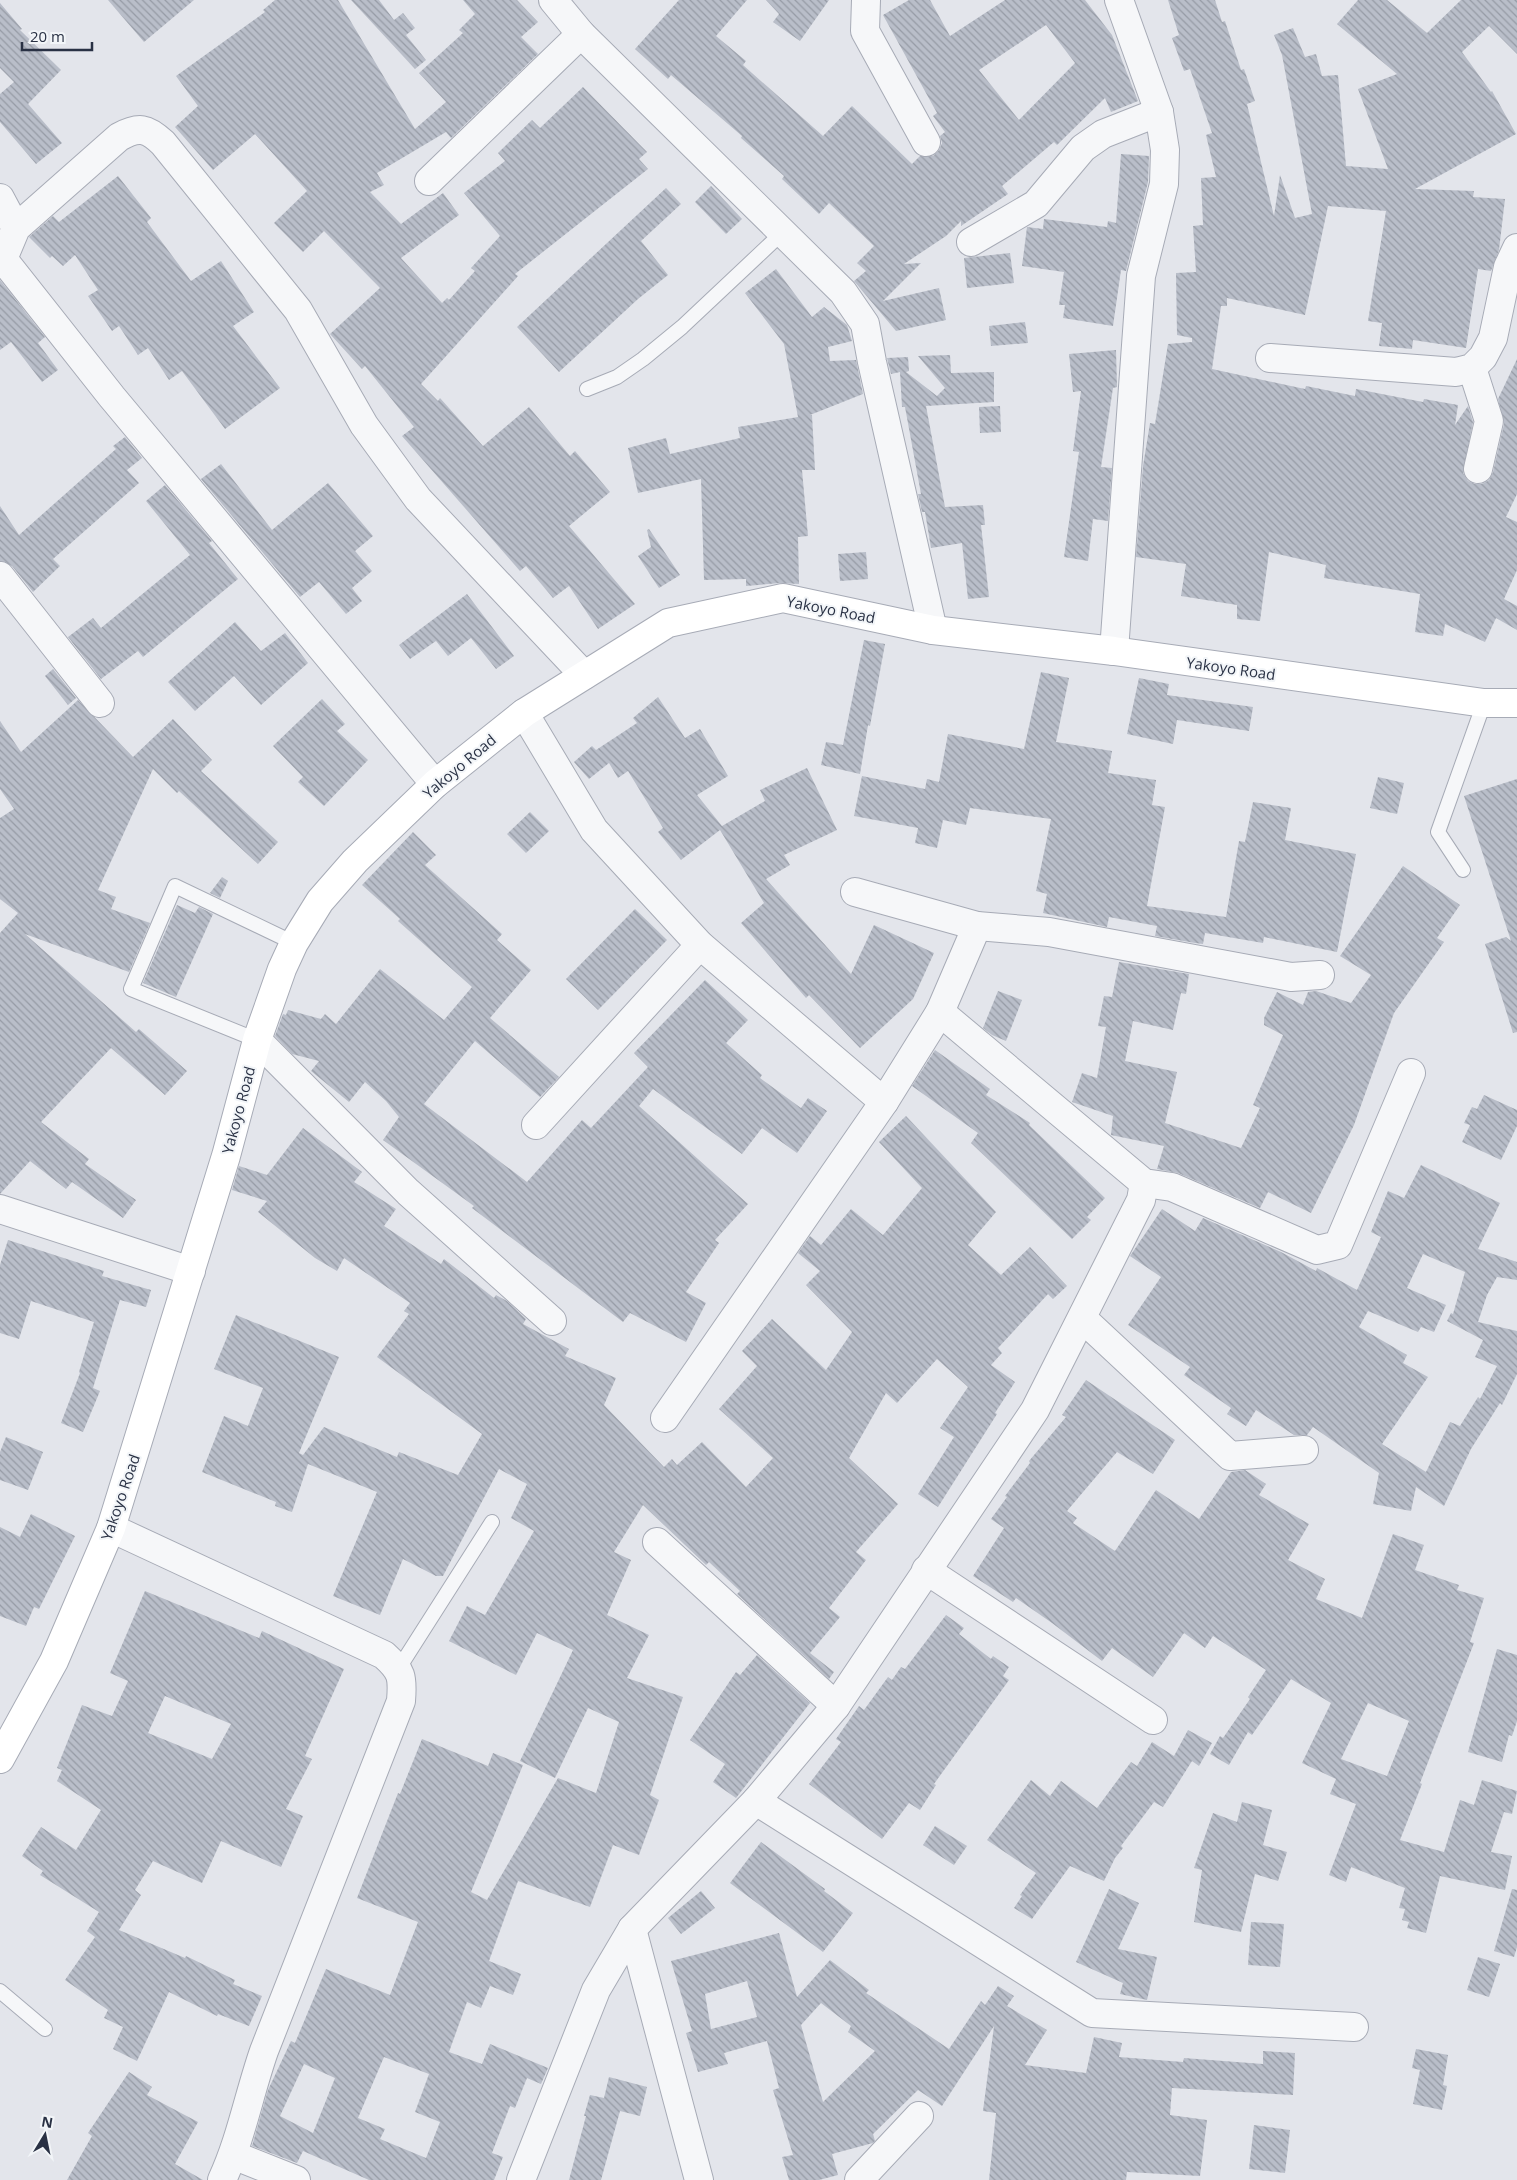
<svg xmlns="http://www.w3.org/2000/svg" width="1517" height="2180" font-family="'Open Sans',sans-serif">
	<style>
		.building { fill: url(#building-back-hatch); fill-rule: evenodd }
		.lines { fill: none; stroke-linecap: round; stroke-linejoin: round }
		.service-casing { stroke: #a7abb6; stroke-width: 16 }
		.minor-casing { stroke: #a7abb6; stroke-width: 30 }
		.secondary-casing { stroke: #a7abb6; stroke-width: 30 }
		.service { stroke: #f6f7f9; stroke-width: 14 }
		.minor { stroke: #f6f7f9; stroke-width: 28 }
		.secondary { stroke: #fff; stroke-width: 28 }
		.labels { text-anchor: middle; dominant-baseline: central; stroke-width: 4; stroke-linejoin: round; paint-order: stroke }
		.street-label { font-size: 15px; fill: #293144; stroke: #f2f5f8 }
	</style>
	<defs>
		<pattern id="building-back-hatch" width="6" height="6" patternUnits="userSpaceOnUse" patternTransform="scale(1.25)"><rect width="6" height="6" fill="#b9bec9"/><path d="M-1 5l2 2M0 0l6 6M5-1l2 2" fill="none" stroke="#969ba5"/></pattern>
	</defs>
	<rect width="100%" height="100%" fill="#e3e5eb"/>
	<!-- building -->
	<g class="building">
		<path d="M108,0H194L144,42Z"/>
		<path d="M275,0H338L415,129L446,102L419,73L463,33L459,30L475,14L463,0H517L538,22L521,37L538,54L451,138L446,132L377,173L384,185L370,192L401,224L443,193L459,215L401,258L442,303L447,298L449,300L475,271L471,268L500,236L464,193L505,161L498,153L532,120L540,128L583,87L647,152L639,159L648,169L515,274L518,276L421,384L438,401L440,398L483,446L529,407L570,456L575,451L610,492L569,526L635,604L598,629L569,586L553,598L526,566L520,571L402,436L414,427L365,366L362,369L330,334L380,288L324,231L303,252L274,223L307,191L255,134L213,170L175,127L198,106L176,76L265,12L263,10Z"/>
		<path d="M351,0H379L394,20L403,13L415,28L406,35L426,60L415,69Z"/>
		<path d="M679,0H747L716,36L746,61L743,65L823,136L852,106L912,164L920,156H933L939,150L942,143L940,136L945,132L933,116L937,113L883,15L909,0H930L950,36L1005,0H1085L1112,35L1138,101L1111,112L1105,98L1057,145L1054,142L1002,186L1008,194L961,226V221L946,236L904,264L921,263L883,301L939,288L946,320L896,331L854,281L866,271L857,263L874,246L829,203L819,214L782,179L784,176L741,138L742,136L671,75L668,79L635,49ZM1046,25L1075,63L1019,120L979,70Z"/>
		<path d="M766,0H829L800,41L773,22L779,14Z"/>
		<path d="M1168,0H1215L1222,22L1225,21L1241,70L1244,69L1255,101L1247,104L1274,216L1280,175L1295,218L1312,214L1282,55L1274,35L1293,28L1305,57L1316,54L1322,76L1338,75L1346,166L1388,169L1358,89L1397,74L1337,24L1358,0H1387L1427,33L1461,0H1517V54L1489,26L1462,52L1491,92L1492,91L1516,134L1415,189L1474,191L1473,197L1505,199L1499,250L1491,271L1478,269L1466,348L1413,340L1412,349L1379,346L1382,323L1368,321L1386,211L1328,206L1305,315L1227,298V306H1221L1212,369L1305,389L1306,386L1355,396L1356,389L1423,402L1424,399L1458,405L1455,425L1468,406L1473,422L1463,473L1468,481L1475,484H1482L1489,480L1493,472L1504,424L1498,399L1517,359V494L1506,517L1517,522V570L1504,599L1517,606V630L1496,618L1485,642L1445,624L1443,636L1415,632L1420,594L1324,578L1326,565L1269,552L1260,621L1237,619V605L1181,596L1186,564L1136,557L1143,466L1150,423L1155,424L1168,344L1192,342V338L1177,335L1176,273L1196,272L1193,226L1203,225L1201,178L1216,177L1206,135L1212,133L1190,69L1184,71L1172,38L1179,35Z"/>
		<path d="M0,3L22,29L20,30L61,70L28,104L62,143L36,164L0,122V94L14,82L0,68Z"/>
		<path d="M1121,154L1149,156L1148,182L1126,271L1121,270L1113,326L1063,318L1065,305H1059L1064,272L1022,266L1027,227L1043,229L1044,219L1107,227L1108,221L1116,223Z"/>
		<path d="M118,176L151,218L147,222L191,281L221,261L254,312L233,326L280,388L225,429L182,371L169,380L148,348L138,355L119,326L112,331L88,296L98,290L75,255L63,266L52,256L50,258L29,237L53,216L59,222Z"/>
		<path d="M711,186L742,219L726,234L695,202Z"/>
		<path d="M666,188L681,204L641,241L668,275L638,299L559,372L517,327Z"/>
		<path d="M1010,253L1014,283L967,288L964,258Z"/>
		<path d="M776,269L812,317L824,307L847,325L852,341L828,347L830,361L856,360L863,394L810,415H812L815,470H802L808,536L798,537L799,584L780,583L746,586V579L704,580L701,479L638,493L628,448L666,438L670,454L740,438L738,427L798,417L784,344L745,293Z"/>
		<path d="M0,280L45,337L38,343L58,370L42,382L11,342L0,350Z"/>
		<path d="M1025,322L1028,343L991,346L989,326Z"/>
		<path d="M1116,350L1117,387L1113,388L1101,467L1112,468L1108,521L1093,519L1088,561L1064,557L1079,452L1073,451L1081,391L1073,392L1069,354Z"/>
		<path d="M950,355L951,373L994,372V402L926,406L945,507L983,505L985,525H981L989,597L968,599L962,543L931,548L925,512H922L918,494H921L905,407H902L900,372L891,374L887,358L908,357L909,371L906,372L937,396L945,388L918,356Z"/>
		<path d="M1000,406L1001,432L980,433L979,407Z"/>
		<path d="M125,437L142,458L127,470L139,483L53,559L60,566L33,592L12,566L0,561V506L19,535L116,449L113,446Z"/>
		<path d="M221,464L272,530L328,483L373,536L355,551L372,571L352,588L362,601L346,614L319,582L300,597L201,479Z"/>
		<path d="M165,485L212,541L209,543L238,579L143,657L138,651L101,679L68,637L93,618L101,628L190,555L146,501Z"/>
		<path d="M649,529L680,575L659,588L638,556L651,547L647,530Z"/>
		<path d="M866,552L868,579L840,581L838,554Z"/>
		<path d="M467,594L514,656L496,669L471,638L448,656L436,641L410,659L399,645Z"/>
		<path d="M235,622L261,651L285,633L308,663L261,705L234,676L195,711L168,682Z"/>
		<path d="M864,640L885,644L870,726L868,725L860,774L821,765L826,742L843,745Z"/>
		<path d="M53,669L76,698L68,705L45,676Z"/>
		<path d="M1041,672L1069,678L1056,742L1112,751L1108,773L1156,780L1152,805L1165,807L1147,906L1226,917L1239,841L1245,842L1253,802L1291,808L1285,840L1356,854L1337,952L1264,937L1263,943L1205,933L1203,944L1195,943L1155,936L1157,926L1109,917L1107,927L1043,913L1047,894L1036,891L1051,819L970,808L966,825L943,820L937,848L915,843L918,828L854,816L862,776L925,789L927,779L939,782L948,734L1024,749Z"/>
		<path d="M1139,678L1169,684L1167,695L1253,707L1249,731L1177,720L1173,744L1127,734Z"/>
		<path d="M658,697L685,738L700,729L728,776L697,795L722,826L765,801L760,790L807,768L837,830L784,855L790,865L766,879L851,974L874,925L934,953L913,999L860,1048L809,995L806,998L741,923L764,903L720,830L681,860L658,832L663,828L628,771L618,778L609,763L589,779L574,762L592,746L596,750L637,723L633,718Z"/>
		<path d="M322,699L345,724L337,731L368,760L324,806L298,782L303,777L273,746Z"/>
		<path d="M78,700L133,757L173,719L212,760L201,771L278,842L258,864L179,791L177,793L153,769L98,890L116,897L111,909L150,923L129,972L25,934L136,1032L139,1029L187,1071L165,1095L111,1048L41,1122L89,1159L85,1164L136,1200L123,1218L72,1182L66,1189L30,1161L0,1194V933L18,913L0,899V818L14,809L0,789V721L21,752Z"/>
		<path d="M1378,777L1404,783L1397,814L1370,808Z"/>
		<path d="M1517,779V1032L1513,1033L1485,944L1506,937L1511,941L1464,796Z"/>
		<path d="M530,812L549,831L526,853L507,834Z"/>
		<path d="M413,832L436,855L425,865L502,934L497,940L531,970L490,1018L559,1077L540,1097L475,1041L424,1104L527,1182L582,1120L591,1128L648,1067L634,1053L705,980L748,1020L726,1043L762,1075L760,1078L801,1108L808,1098L827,1111L797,1153L762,1128L742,1154L653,1089L639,1106L748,1204L715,1240L719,1243L686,1292L706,1303L686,1342L630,1313L623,1322L472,1208L474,1206L383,1140L399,1117L386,1101L365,1082L349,1102L311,1071L319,1061L292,1054L275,1036L283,1014L286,1015L288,1010L321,1019L325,1014L336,1024L380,969L444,1020L472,987L398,921L400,919L362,885Z"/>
		<path d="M1403,866L1460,905L1437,938L1444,942L1394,1013L1354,1125L1311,1213L1268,1192L1260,1208L1178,1173L1157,1169L1164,1146L1111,1135L1113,1116L1072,1102L1082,1073L1097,1078L1106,1027L1098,1026L1104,996L1112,997L1119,962L1189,974L1186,994L1181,993L1173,1030L1133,1021L1125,1061L1177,1072L1165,1123L1241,1148L1260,1108L1253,1105L1283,1035L1264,1025V1018L1277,992L1303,1005L1308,992L1316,991L1351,1003L1371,975L1340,956Z"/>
		<path d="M222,877L228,881L220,898L210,893Z"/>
		<path d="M177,905L195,913L199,907L213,914L176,997L143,983Z"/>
		<path d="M635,909L667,940L598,1010L566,979Z"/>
		<path d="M998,991L1022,1000L1006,1041L992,1035L983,1028Z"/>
		<path d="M935,1050L990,1089L986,1095L1030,1123L1029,1125L1105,1198L1087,1217L1091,1220L1072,1239L971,1143L978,1133L912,1086Z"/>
		<path d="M1484,1095L1517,1110V1126L1501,1160L1462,1142L1470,1125L1464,1123L1472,1107L1477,1109Z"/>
		<path d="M906,1116L996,1212L968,1245L1001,1275L1030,1247L1067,1286L1053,1299L1048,1294L998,1348L1002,1353L991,1365L1015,1382L995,1413L997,1414L938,1507L918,1494L954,1437L940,1428L968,1387L937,1359L897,1403L886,1393L849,1458L898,1504L856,1552L866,1560L829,1608L840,1617L810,1653L834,1672L829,1679L737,1594L740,1591L709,1562L706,1565L643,1505L614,1552L631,1560L607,1615L649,1635L627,1678L683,1697L650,1795L659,1800L639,1855L613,1845L590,1907L518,1881L489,1961L521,1974L513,1995L490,1986L481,2008L467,2002L449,2052L482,2064L490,2044L548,2068L541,2084L527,2078L515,2108L510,2106L492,2153L503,2157L494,2180H369L303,2151L297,2163L252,2146L268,2090L291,2041L295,2043L326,1969L390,1995L418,1922L357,1898L398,1793L400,1794L422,1739L488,1766L493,1753L523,1765L471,1892L487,1900L558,1778L596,1793L619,1722L588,1708L555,1778L520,1761L573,1650L537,1633L516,1675L449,1641L467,1606L485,1615L534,1531L511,1518L527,1484L499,1469L443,1576H436L403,1559L380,1615L333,1596L377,1492L308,1464L292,1512L275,1506L276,1502L202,1472L224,1416L248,1426L263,1388L214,1369L236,1315L339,1357L299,1453L303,1455L324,1427L397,1457L399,1452L458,1475L482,1434L377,1357L409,1314L404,1311L410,1303L344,1258L337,1271L315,1258L258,1212L267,1201L232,1190L239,1166L267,1175L303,1128L362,1172L354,1182L396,1209L384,1226L441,1264L444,1259L494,1298L496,1295L507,1301L526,1319L523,1324L569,1349L565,1356L616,1378L604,1405L664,1467L672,1459L677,1465L702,1442L746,1487L773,1458L719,1409L757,1366L742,1351L772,1319L826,1370L852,1332L806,1285L820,1271L798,1253L810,1236L821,1245L851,1209L883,1235L922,1188L879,1142ZM384,2057L429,2074L415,2112L440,2122L426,2158L380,2139L385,2129L358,2118ZM304,2064L335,2078L313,2133L280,2116Z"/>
		<path d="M1421,1165L1500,1203L1478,1249L1517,1262V1280L1497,1277L1487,1295L1478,1322L1517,1331V1374L1502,1405L1500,1403L1471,1449L1444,1506L1416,1487L1411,1511L1373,1504L1379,1473L1313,1427L1307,1435H1294L1256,1410L1246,1426L1227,1414L1231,1408L1184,1375L1190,1367L1128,1325L1161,1277L1130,1256L1162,1209L1195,1231L1203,1218L1281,1252L1316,1271L1317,1268L1357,1290L1381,1237L1371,1232L1388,1191L1404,1198ZM1423,1254L1465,1272L1453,1314L1451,1313L1447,1321L1483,1340L1475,1357L1497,1366L1480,1399L1478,1397L1460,1426L1450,1422L1426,1472L1382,1444L1428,1377L1403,1363L1407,1355L1359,1327L1368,1311L1418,1332L1421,1327L1434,1332L1446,1305L1407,1288Z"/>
		<path d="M8,1240L104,1271L102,1276L151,1290L146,1307L120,1300L93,1388L100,1391L83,1432L61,1423L80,1373L79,1372L94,1322L31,1301L19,1339L0,1333V1265Z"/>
		<path d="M1086,1380L1175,1440L1153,1474L1117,1452L1067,1511L1077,1518L1073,1523L1115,1551L1156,1490L1199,1519L1231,1472L1245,1470L1266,1484L1259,1495L1309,1524L1288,1560L1325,1579L1316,1599L1362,1618L1393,1534L1424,1545L1415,1570L1459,1585L1457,1590L1484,1598L1470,1642L1474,1643L1420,1783L1422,1784L1400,1840L1444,1852L1460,1800L1474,1805L1482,1780L1517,1791L1512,1814L1504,1812L1491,1852L1512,1856L1505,1890L1440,1876L1426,1933L1407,1928L1409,1922L1402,1920L1405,1909L1399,1908L1405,1888L1351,1867L1346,1882L1329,1875L1356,1804L1330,1794L1336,1779L1302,1763L1331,1703L1291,1679L1252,1735L1248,1732L1229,1765L1210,1754L1220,1736L1223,1738L1250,1699L1248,1697L1266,1670L1213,1636L1205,1648L1184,1633L1153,1677L1112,1648L1102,1661L1052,1623L1016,1598L1013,1602L973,1576L1004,1528L991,1519L1007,1497L1005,1496L1030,1463L1029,1461L1066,1417L1062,1415ZM1368,1703L1409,1721L1387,1776L1341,1759Z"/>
		<path d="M6,1437L43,1452L28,1490L0,1480V1452Z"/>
		<path d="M31,1514L75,1536L39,1609L34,1607L26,1626L0,1616V1527L20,1537Z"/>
		<path d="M145,1591L259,1638L262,1631L344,1669L305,1756L312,1759L286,1809L303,1816L281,1867L221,1841L202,1883L153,1861L135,1890L141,1895L119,1930L185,1958L186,1956L235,1980L233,1984L262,1996L249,2026L218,2014L217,2016L169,1992L137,2061L113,2049L123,2027L104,2018L108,2010L65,1980L95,1937L87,1931L99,1912L40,1875L43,1871L22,1856L41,1827L76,1850L101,1810L57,1781L62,1770L57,1768L82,1705L112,1716L128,1681L110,1673ZM165,1696L231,1724L212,1759L148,1733Z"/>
		<path d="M946,1615L964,1628L959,1634L991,1659L993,1656L1009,1667L1003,1676L1009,1680L934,1784L936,1785L920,1810L909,1803L882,1839L809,1784L841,1742L836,1739L859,1706L864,1710L888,1677L892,1680L901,1667L905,1669Z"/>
		<path d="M1497,1649L1517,1655V1721L1512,1736L1509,1735L1502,1762L1468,1752Z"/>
		<path d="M757,1655L810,1703L736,1798L713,1782L725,1764L690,1740L736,1672L740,1675Z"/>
		<path d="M1188,1730L1212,1743L1199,1766L1192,1761L1163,1807L1154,1802L1121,1846L1123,1848L1115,1858L1104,1881L1070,1866L1032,1919L1014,1908L1022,1896L1020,1895L1036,1873L987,1840L1031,1780L1050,1796L1061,1781L1097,1808L1131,1762L1137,1766L1152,1742L1174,1756Z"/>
		<path d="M1242,1802L1272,1810L1263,1845L1287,1852L1278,1881L1255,1874L1241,1932L1194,1922L1202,1870L1194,1868L1213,1813L1237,1822Z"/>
		<path d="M935,1826L967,1846L954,1865L923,1845Z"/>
		<path d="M761,1842L825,1889L824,1891L853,1913L823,1952L730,1883Z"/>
		<path d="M1109,1889L1139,1903L1118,1949L1157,1957L1147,2000L1120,1994L1123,1983L1076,1962Z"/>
		<path d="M1512,1889L1517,1890V1947L1514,1957L1494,1951Z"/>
		<path d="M701,1891L715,1908L681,1934L668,1918Z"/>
		<path d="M1251,1922L1284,1924L1280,1967L1248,1965Z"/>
		<path d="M779,1933L797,1997L830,1960L869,1990L866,1993L949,2049L981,2001L985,2005L998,1986L1014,1996L1007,2006L1047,2030L1025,2065L1086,2073L1094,2037L1122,2043L1119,2057L1183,2062L1184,2058L1263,2064V2051L1295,2053L1293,2095L1172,2088L1170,2115L1207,2120L1200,2176L1127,2172L1126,2180H989L996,2113L983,2111L994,2026L942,2106L918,2090L873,2134L875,2141L873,2143L832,2154L838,2175L819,2180H789L782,2157L793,2155L773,2090L779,2088L767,2041L724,2053L728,2064L698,2072L686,2033L692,2031L671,1961ZM747,1981L757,2017L711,2029L705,1994ZM821,2003L851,2026L848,2032L875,2051L823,2102L801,2025Z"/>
		<path d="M1478,1957L1500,1964L1489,1997L1467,1990Z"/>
		<path d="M1416,2049L1448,2055L1443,2085L1447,2086L1442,2110L1413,2104L1420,2070L1412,2068Z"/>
		<path d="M129,2072L152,2087L147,2095L198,2122L175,2164L203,2180H67L92,2136L88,2133Z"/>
		<path d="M609,2077L647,2087L640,2116L620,2111L601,2180H569L586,2116H584L590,2095L604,2098Z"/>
		<path d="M1254,2125L1290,2130L1285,2173L1249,2169Z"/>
	</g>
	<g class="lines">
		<defs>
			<g id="service">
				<path d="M587,389L617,377L643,359L682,327L782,233"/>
				<path d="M1463,870L1438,832L1484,703"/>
				<path d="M257,1040L131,989L175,886L294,943"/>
				<path d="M399,1668L492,1522"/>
				<path d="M0,1991L45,2029"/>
			</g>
			<g id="minor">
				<path d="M553,0L581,34L843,292L865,324L872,362L933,630"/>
				<path d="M866,0L865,31L926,142"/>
				<path d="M429,181L581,34"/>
				<path d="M0,198L16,228"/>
				<path d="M971,242L1036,204L1083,148L1103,134L1159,112"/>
				<path d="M1270,358L1456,372L1472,368L1483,357L1493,338L1508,267L1517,248"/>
				<path d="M1472,368L1489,421L1478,469"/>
				<path d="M0,576L100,703"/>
				<path d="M1114,651L1141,276L1164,184L1165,150L1159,112L1119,0"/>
				<path d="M524,713L594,830L700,945L884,1102"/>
				<path d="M435,784L112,397L3,259L16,228L119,137C139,126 147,128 163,143L298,310L364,425L418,499L584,675"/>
				<path d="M855,892L977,926L1049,932L1291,977L1320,975"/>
				<path d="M940,1012L1144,1183L1172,1187L1317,1250L1338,1245L1411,1073"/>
				<path d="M257,1040L408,1192L552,1321"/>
				<path d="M536,1125L700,945"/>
				<path d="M0,1209L191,1271"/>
				<path d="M1083,1319L1230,1456L1304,1450"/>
				<path d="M665,1418L884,1102L940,1012L977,926"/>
				<path d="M111,1528L384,1655C402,1671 403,1677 401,1701L264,2051C249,2094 241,2139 222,2180"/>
				<path d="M657,1542L836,1706"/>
				<path d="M926,1570L1153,1720"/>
				<path d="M756,1801L1092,2013L1354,2027"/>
				<path d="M632,1929L699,2180"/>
				<path d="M233,2155L296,2180"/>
				<path d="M521,2180L596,1990L632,1929L756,1801L836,1706L1035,1410L1141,1200L1144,1183"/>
				<path d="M859,2180L919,2116"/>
			</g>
			<path id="secondary" d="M0,1759L54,1661L111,1528L226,1156L257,1040L282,969L294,943L320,901L355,861L435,784L524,713L668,623L783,598L933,630L1114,651L1484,703H1517"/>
		</defs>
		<!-- service casing -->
		<use href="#service" class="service-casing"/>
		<!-- minor casing -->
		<use href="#minor" class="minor-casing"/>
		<!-- secondary casing -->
		<use href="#secondary" class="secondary-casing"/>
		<!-- service -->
		<use href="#service" class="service"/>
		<!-- minor -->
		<use href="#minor" class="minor"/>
		<!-- secondary -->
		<use href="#secondary" class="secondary"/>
	</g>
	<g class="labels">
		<!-- street labels -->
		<g class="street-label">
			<text transform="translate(831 609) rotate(11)">Yakoyo Road</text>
			<text transform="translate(1231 668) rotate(8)">Yakoyo Road</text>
			<text transform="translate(459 766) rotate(-40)">Yakoyo Road</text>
			<text transform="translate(238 1110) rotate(-75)">Yakoyo Road</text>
			<text transform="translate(120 1497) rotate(-71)">Yakoyo Road</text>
		</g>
	</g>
	<!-- north arrow -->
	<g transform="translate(45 2135) rotate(10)" stroke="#f2f5f8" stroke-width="4" paint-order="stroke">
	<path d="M0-4L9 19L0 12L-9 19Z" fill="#293144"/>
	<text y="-8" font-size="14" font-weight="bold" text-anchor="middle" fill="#293144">N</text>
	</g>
	<!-- scale -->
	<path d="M22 42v8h70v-8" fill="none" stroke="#293144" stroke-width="2.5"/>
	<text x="30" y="42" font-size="15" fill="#293144" stroke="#f2f5f8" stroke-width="4" paint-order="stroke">20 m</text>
</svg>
